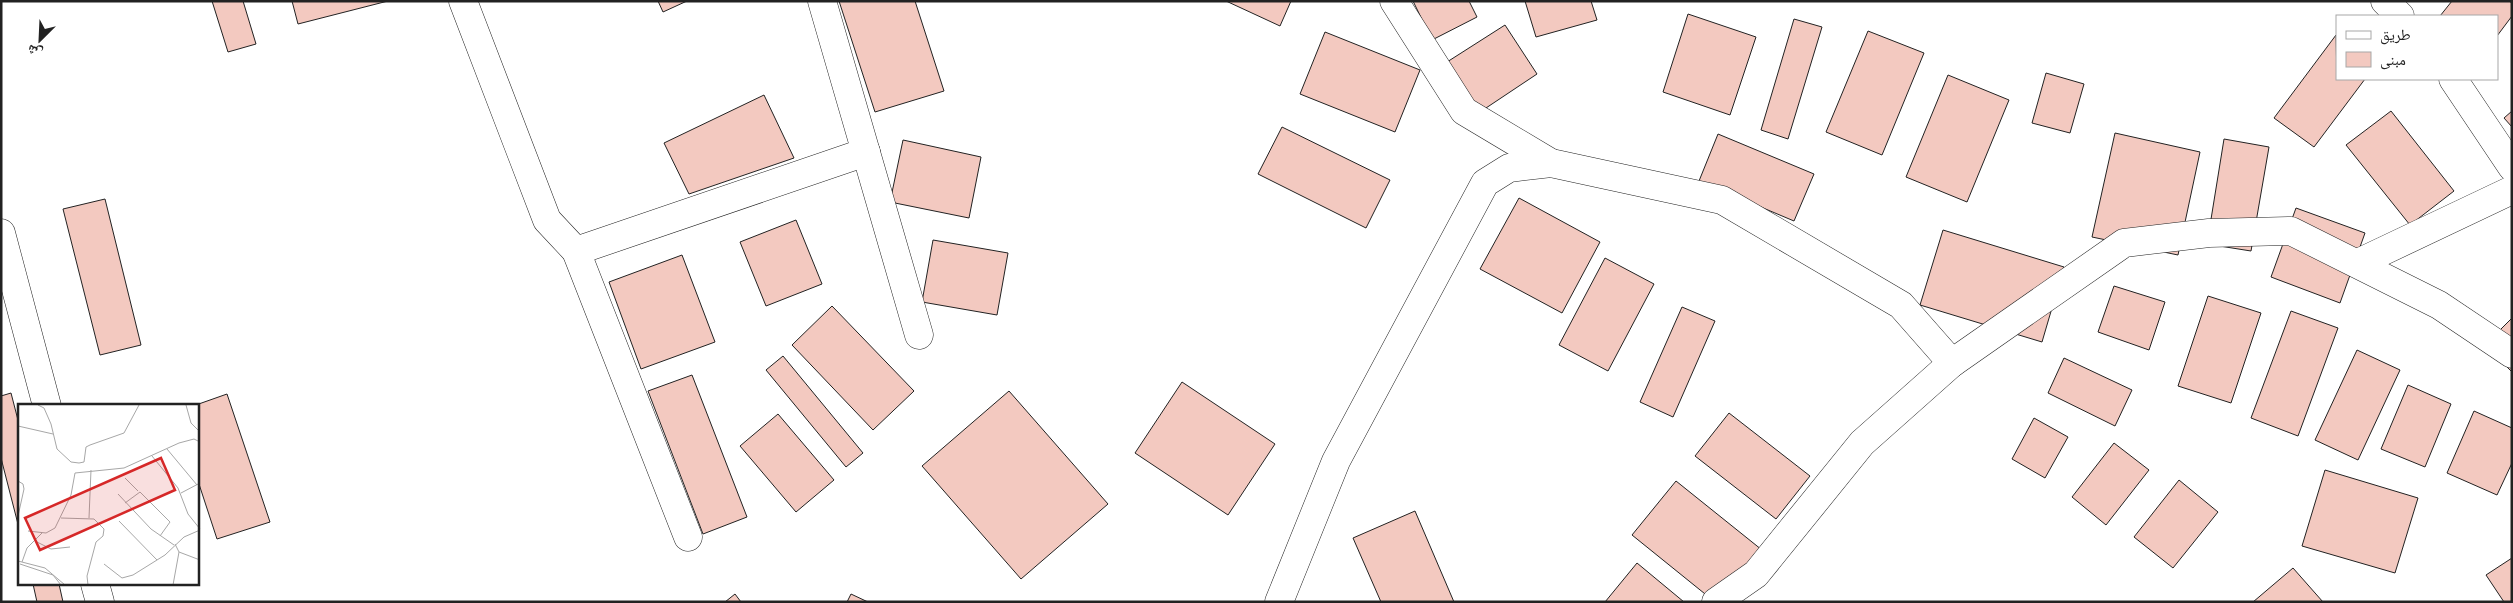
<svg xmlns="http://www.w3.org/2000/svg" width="2513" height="603" font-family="'Archivo Narrow','Noto Naskh Arabic',sans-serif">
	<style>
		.building { fill: #f3c9c0; stroke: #222 }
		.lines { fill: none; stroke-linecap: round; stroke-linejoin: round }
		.street-casing { stroke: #222; stroke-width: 29 }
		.street { stroke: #fff; stroke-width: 28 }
		.inset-road { fill: none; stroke: #a7a7a7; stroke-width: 1 }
		.view { fill: #d62828; fill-opacity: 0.15; stroke: #d62828; stroke-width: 2.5 }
		.inset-edge { fill: none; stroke: #222; stroke-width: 2.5 }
	</style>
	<rect width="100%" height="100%" fill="#fff"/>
	<!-- building -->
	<g class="building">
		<path d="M212,1H243L256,44L228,52Z"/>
		<path d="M292,1H388L298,24Z"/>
		<path d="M658,1H687L663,12Z"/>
		<path d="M839,1H915L944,91L875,112Z"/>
		<path d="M1226,1H1291L1280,26Z"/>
		<path d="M1413,1H1469L1477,17L1432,40Z"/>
		<path d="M1525,1H1591L1597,20L1536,37Z"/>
		<path d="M2452,1H2509L2512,3V16L2497,36V16H2440Z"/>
		<path d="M1688,14L1756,37L1730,115L1663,92Z"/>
		<path d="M1794,19L1822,27L1788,139L1761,130Z"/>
		<path d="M1505,25L1537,74L1480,112L1447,62Z"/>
		<path d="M1868,31L1924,53L1882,155L1826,132Z"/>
		<path d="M1325,32L1420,70L1395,132L1300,94Z"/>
		<path d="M2336,35L2337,79H2365L2314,147L2274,118Z"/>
		<path d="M2046,73L2084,84L2070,133L2032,123Z"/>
		<path d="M1948,75L2009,100L1967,202L1906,177Z"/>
		<path d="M764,95L794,158L689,194L664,143Z"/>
		<path d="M2391,111L2454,191L2410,225L2346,145Z"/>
		<path d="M2512,111V127L2504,118Z"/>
		<path d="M1282,127L1390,180L1366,228L1258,174Z"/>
		<path d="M2115,133L2200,152L2178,255L2092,237Z"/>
		<path d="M1718,134L1814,174L1794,221L1699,181Z"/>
		<path d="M2224,139L2269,147L2251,251L2207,244Z"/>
		<path d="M903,140L981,157L969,218L890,202Z"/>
		<path d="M1519,198L1600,242L1562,313L1480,269Z"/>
		<path d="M105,199L141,345L100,355L63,209Z"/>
		<path d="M2296,208L2365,233L2340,303L2271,277Z"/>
		<path d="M796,220L822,284L766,306L740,242Z"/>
		<path d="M1943,230L2064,267L2042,342L1920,305Z"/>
		<path d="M933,240L1008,253L997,315L922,302Z"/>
		<path d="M682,255L715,342L641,369L609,282Z"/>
		<path d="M1605,258L1654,284L1608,371L1559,345Z"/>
		<path d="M2114,286L2165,302L2149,350L2098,332Z"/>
		<path d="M2208,296L2261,313L2231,403L2178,386Z"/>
		<path d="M832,306L914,391L873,430L792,345Z"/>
		<path d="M1682,307L1715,321L1673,417L1640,402Z"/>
		<path d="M2291,311L2338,328L2298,436L2251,418Z"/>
		<path d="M2512,318V372L2485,345Z"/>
		<path d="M2357,350L2400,370L2358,460L2315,440Z"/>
		<path d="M783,356L863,453L846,467L766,370Z"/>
		<path d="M2064,358L2132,390L2115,426L2048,393Z"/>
		<path d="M692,375L747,517L703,534L648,391Z"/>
		<path d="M1182,382L1275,444L1228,515L1135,453Z"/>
		<path d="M2408,385L2451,404L2425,467L2381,449Z"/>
		<path d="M1009,391L1108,504L1021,579L922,466Z"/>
		<path d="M11,393L19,424V528L1,458V396Z"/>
		<path d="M227,394L270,522L217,539L198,481V406H193Z"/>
		<path d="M2474,411L2512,428V463L2497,495L2447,473Z"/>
		<path d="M1729,413L1810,476L1776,519L1695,456Z"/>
		<path d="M778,414L834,480L796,512L740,446Z"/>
		<path d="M2034,418L2068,437L2045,478L2012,459Z"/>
		<path d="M2114,443L2149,470L2106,525L2072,497Z"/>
		<path d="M2325,470L2418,498L2395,573L2302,546Z"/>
		<path d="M2179,480L2218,512L2173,568L2134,537Z"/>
		<path d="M1676,481L1767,554L1715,602L1632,535Z"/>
		<path d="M1415,511L1454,602H1381L1353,538Z"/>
		<path d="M2512,558V602H2504L2486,575Z"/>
		<path d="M1637,563L1684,602H1605Z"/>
		<path d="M2293,568L2323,602H2253Z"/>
		<path d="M33,584H59L63,602H37Z"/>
		<path d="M735,594L741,602H725Z"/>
		<path d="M851,594L868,602H847Z"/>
	</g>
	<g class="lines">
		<defs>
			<g id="street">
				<path d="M463,1L547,220L576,251L866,152"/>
				<path d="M822,1L919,335"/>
				<path d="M1394,1L1464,111L1551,163L1722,200L1901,305L1952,363"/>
				<path d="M2385,1L2400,16"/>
				<path d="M2453,79L2512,167"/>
				<path d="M1,233L47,406"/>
				<path d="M576,251L688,537"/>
				<path d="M2358,263L2512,190"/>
				<path d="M95,584L100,602"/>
				<path d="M1279,602L1336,461L1485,183L1509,168L1551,163"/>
				<path d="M1716,602L1756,574L1862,443L1952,363L2124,243L2209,233L2291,231L2439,305L2512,354"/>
			</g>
		</defs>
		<!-- street casing -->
		<use href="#street" class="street-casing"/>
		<!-- street -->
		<use href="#street" class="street"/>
	</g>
	<!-- overview -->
	<g transform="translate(18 404)">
		<rect width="181" height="181" fill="#fff"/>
		<path class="inset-road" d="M20,1L26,4L33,20L39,45L53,58L61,59L66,58L68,43L72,41L106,29L121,1M168,1L173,19L182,28M0,22L35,30M149,45L179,81M134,52L160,84L170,110L182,125M107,74L120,87M0,77L5,80L6,85L0,112M163,89L182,79M100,90L133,125L156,141M107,99L122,88L152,118L142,132M43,114L76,115L86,125L85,132L78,138L69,172L70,181M71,114L73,66M101,117L139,156M10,127L28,129L37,124L53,91L57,69L106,64L161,39L176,35L182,38M17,137L33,145L52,143M157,140L161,148L182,156M0,157L27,164L47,181M4,158L9,144L24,129M2,160L35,171L43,181M86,160L104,174L115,171L147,151L166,133L182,126M155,181L161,148"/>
		<path class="view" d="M143,54L157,86L22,146L7,114Z"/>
		<rect width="181" height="181" class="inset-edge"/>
	</g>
	<!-- border -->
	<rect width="2513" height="603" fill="none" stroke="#222222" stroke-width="5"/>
	<!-- legend -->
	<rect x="2336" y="15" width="162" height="65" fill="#ffffff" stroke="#a7a7a7"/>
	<rect x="2346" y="31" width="25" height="8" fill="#ffffff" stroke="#a7a7a7"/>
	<text x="2380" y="40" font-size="15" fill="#222222">طريق</text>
	<rect x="2346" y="52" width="25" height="15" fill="#f3c9c0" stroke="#a7a7a7"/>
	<text x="2380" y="65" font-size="15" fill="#222222">مبنى</text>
	<!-- north arrow -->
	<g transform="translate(40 40) rotate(204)" stroke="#ffffff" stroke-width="4" paint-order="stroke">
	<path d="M0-4L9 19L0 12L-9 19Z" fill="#222222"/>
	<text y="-8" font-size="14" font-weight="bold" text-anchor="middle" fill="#222222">ش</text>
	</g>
</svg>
